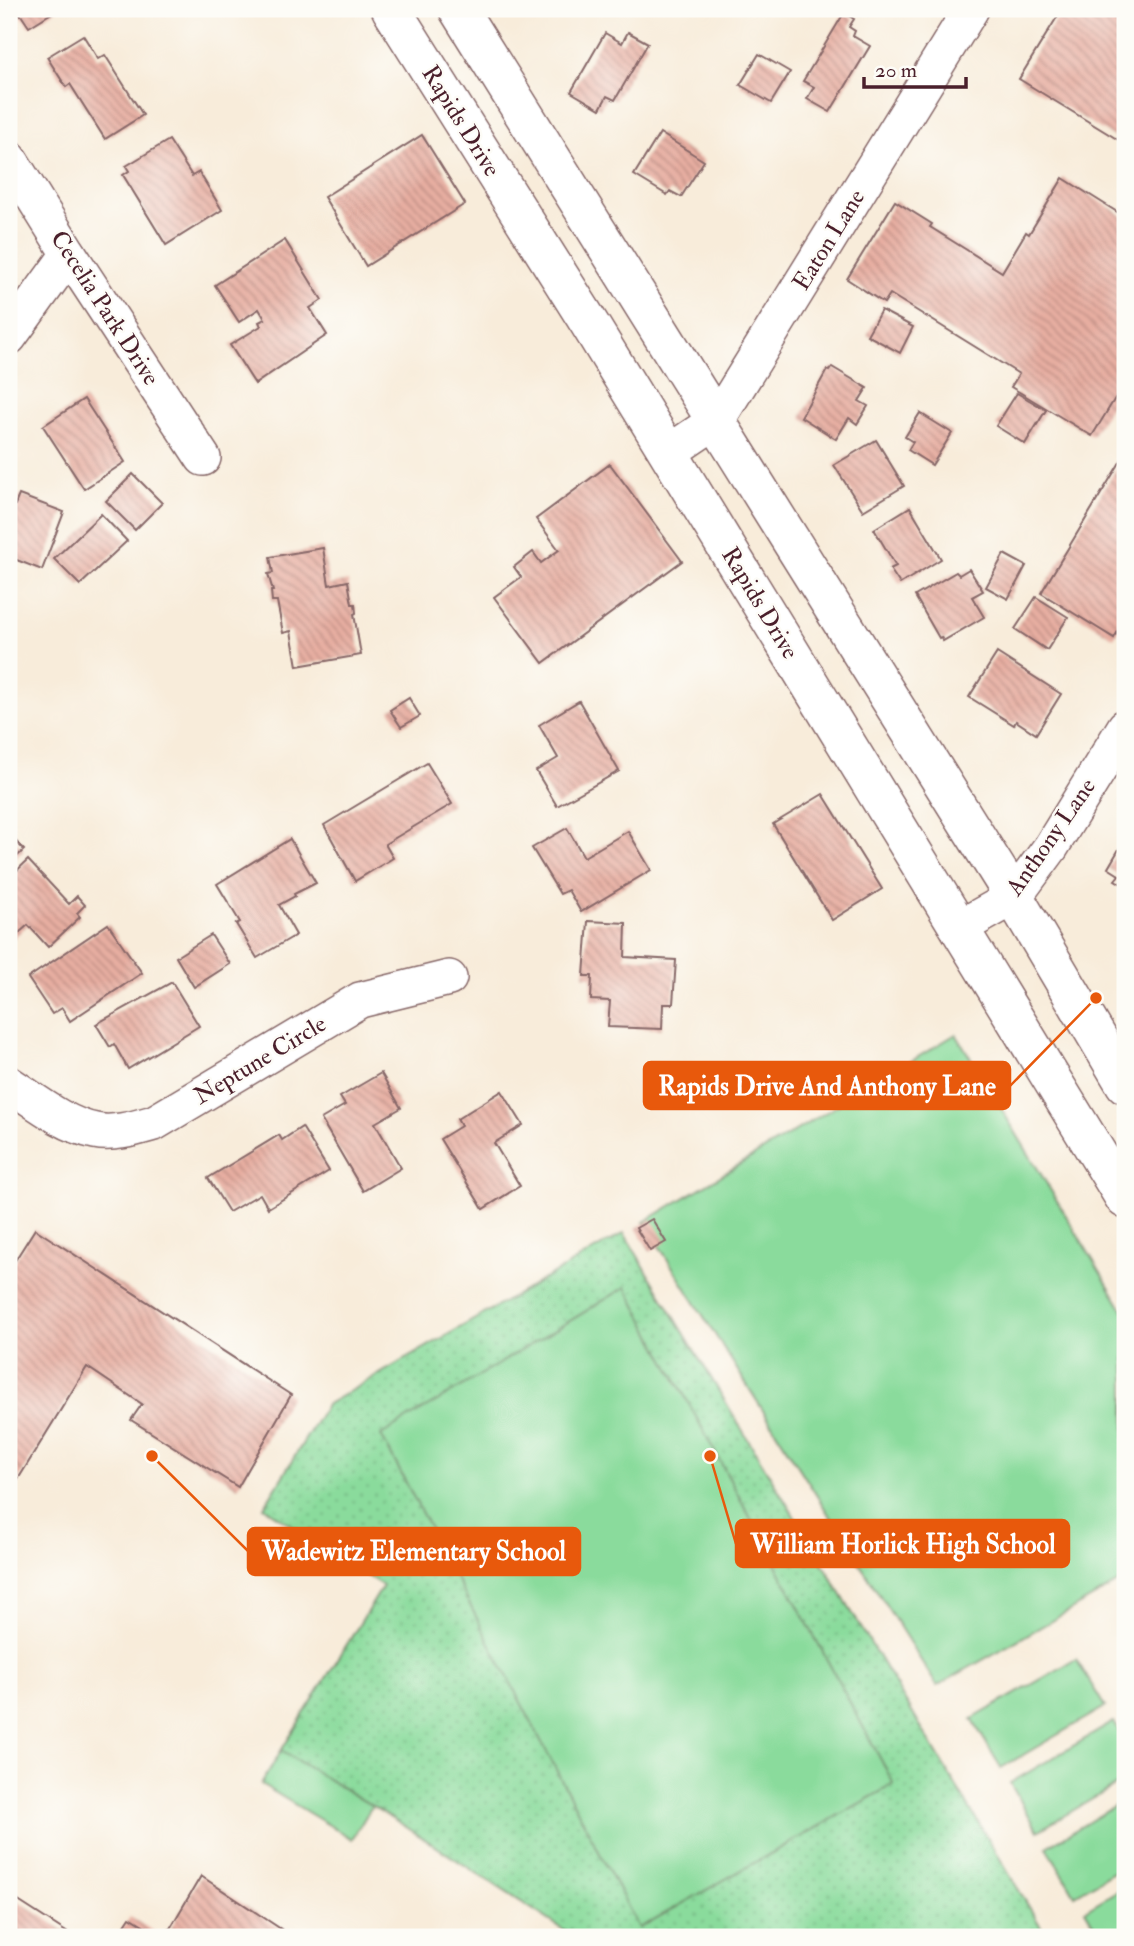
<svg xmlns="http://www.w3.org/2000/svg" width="1134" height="1946" font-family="'IM FELL Double Pica',serif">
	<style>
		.grass { fill: url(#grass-dots); stroke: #6a7d64; stroke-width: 2 }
		.park { fill: #8adb9c; stroke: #6a7d64; stroke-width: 2 }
		.building { fill: url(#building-back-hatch) }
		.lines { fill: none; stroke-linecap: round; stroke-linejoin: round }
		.minor-casing { stroke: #876768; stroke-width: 38 }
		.tertiary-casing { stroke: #876768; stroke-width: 41 }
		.minor { stroke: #fff; stroke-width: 35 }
		.tertiary { stroke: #fff; stroke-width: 38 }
		.labels { text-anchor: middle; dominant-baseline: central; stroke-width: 5; stroke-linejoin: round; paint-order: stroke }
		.street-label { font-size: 24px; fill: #4a1f2b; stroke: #fdfcf7 }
		.leader { fill: none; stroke: #e8590c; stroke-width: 2.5 }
		.callout-dot { fill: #e8590c; stroke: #fdfcf7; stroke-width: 2.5 }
		.callout { fill: #e8590c; stroke: #e8590c; stroke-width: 2.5 }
		.callout-label { font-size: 26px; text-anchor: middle; font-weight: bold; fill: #fff }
	</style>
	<defs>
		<pattern id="grass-dots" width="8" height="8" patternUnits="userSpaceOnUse" patternTransform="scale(1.75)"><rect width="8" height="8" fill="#8adb9c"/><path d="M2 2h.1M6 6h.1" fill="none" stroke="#79bc87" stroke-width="1.8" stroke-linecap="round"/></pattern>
		<pattern id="building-back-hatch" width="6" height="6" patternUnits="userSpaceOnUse" patternTransform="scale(1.75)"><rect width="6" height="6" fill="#e7aea1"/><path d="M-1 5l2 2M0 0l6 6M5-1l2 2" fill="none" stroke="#bd8d83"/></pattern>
	</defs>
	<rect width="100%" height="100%" fill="#fdfcf7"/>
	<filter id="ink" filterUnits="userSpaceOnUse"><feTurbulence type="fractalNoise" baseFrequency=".0143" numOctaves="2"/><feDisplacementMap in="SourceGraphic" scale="14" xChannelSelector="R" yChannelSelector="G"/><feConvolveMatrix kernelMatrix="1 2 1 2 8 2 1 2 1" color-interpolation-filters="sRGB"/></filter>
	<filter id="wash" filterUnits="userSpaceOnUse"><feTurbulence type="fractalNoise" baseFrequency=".00686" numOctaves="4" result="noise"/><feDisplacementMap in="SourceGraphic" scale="28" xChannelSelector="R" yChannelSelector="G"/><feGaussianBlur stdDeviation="1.57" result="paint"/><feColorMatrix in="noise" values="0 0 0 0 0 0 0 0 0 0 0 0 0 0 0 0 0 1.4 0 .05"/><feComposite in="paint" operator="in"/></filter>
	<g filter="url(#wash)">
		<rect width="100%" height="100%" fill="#f8ecda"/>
		<!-- grass -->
		<path class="grass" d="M624,1233L1047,1937H575L397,1821L281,1751L383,1586L264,1507L326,1405Z"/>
		<!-- park -->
		<g class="park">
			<path d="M956,1034L1125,1313V1579L937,1686L644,1222Z"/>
			<path d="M626,1287L894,1784L639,1928L381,1435Z"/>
			<path d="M1076,1659L1105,1707L1001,1768L972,1719Z"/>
			<path d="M1114,1722L1125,1742V1780L1038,1831L1010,1783Z"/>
			<path d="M281,1751L372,1806L352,1839L261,1784Z"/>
			<path d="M1125,1800V1865L1075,1895L1047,1847Z"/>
			<path d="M1125,1886V1937H1101L1085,1910Z"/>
		</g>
		<g id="blocks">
			<!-- building -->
			<g class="building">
				<path d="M17,9H58L29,27Z"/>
				<path d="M1062,9H1125V144L1019,79Z"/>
				<path d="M844,13L854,19L849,27L855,31L853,36L870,46L830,112L807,99L814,87L803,81Z"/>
				<path d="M628,32L648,43L615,100L607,96L600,109L571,92L605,33L622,43Z"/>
				<path d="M83,35L98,59L105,55L143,115L105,139L70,84L66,87L47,57Z"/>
				<path d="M759,54L790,72L771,103L740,85Z"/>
				<path d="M660,133L704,161L681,197L670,191L667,195L634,175Z"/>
				<path d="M422,135L465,204L366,266L324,197Z"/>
				<path d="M169,140L192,176L199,172L222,210L166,245L123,175L129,171L126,166Z"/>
				<path d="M1063,178L1125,217V382L1092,436L1011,387L1019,374L890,294L884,303L847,279L895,201L932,224L930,227L1002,272L1026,232L1029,234Z"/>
				<path d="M285,240L322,300L310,308L327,335L255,384L230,345L261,326L259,322L265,319L259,309L239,322L215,285Z"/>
				<path d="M881,310L913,327L900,353L867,335Z"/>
				<path d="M832,367L867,388L859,401L868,406L857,424L849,418L836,439L801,417L827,370L829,371Z"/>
				<path d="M1017,393L1046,410L1025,444L996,426Z"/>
				<path d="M84,399L125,462L84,489L43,426Z"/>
				<path d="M920,413L952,433L932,465L908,450L913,442L905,437Z"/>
				<path d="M876,440L904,486L863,511L834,465Z"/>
				<path d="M1125,454V619L1114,638L1041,593Z"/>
				<path d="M610,464L682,561L543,663L494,597L521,577L514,567L533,552L541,563L559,550L536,519Z"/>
				<path d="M133,474L162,503L135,530L106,501Z"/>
				<path d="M19,495L64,512L42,570L9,557V519Z"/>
				<path d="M910,507L941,559L900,584L890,569L896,566L874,529Z"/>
				<path d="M101,514L127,541L80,585L54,559Z"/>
				<path d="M323,548L329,585L348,581L352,604H355L356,613L354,614L361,655L297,666L291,631L283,633L277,601H272L271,591H273L268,574L273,573L270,557Z"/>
				<path d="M1004,554L1026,566L1008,599L986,587Z"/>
				<path d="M969,569L983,591L972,597L984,617L943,641L941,637L939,638L915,596L956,572L959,575Z"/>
				<path d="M1036,597L1068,617L1047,650L1015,629Z"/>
				<path d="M997,653L1061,694L1036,734L1016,721L1014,725L969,697Z"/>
				<path d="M409,698L420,716L401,727L390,710Z"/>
				<path d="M579,701L619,771L557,806L536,771L558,758L539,725Z"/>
				<path d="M427,763L452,804L385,844L393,858L355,881L324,825Z"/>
				<path d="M823,794L882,889L832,920L773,824Z"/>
				<path d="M567,828L584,857L628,831L651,870L581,912L568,890L560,894L532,848Z"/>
				<path d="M9,834L24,850L9,864Z"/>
				<path d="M290,839L316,883L294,894L295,896L279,905L296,935L257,958L236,924L240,922L217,884Z"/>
				<path d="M1125,839V886L1115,880L1119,875L1108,868Z"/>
				<path d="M28,860L69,904L77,896L85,905L77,913L80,917L48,947L28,925L9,942V878Z"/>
				<path d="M588,921L626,923L625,957L676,960L673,1004H663L662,1029L608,1027L610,1001L591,1000L592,976H584Z"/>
				<path d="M108,924L142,973L70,1021L62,1008L52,1014L28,978Z"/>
				<path d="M211,935L230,964L194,987L176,957Z"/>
				<path d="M172,982L199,1026L128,1069L114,1044L110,1047L96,1024Z"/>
				<path d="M381,1073L401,1108L375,1123L401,1168L363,1191L321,1119L345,1105L340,1097Z"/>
				<path d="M502,1091L523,1125L494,1143L520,1186L483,1209L440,1139L461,1126L457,1119Z"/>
				<path d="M302,1127L329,1171L268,1208L260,1194L229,1212L208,1178L279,1135L282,1140Z"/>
				<path d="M652,1219L666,1242L650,1251L636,1228Z"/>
				<path d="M35,1229L291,1395L238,1487L131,1420L142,1404L87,1367L9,1494V1270Z"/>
				<path d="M201,1876L293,1937H165Z"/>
				<path d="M9,1895L74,1937H9Z"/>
				<path d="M130,1917L163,1937H117Z"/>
			</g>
		</g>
	</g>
	<g filter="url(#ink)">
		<use href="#blocks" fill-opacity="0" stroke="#876768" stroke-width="2"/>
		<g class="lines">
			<defs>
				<g id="minor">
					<path d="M9,158L69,254L203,458"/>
					<path d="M9,337L69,254"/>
					<path d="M668,453L717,420L971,9"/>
					<path d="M959,928L1014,897L1051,847L1125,727"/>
					<path d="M9,1084C35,1101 64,1125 95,1131C114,1135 136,1128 154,1123L360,1000L449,978"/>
				</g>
				<g id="tertiary">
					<path d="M391,9L589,323L1125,1199"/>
					<path d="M458,9L1014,897L1125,1084"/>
				</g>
			</defs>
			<!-- minor casing -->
			<use href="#minor" class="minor-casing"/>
			<!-- tertiary casing -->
			<use href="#tertiary" class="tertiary-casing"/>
			<!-- minor -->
			<use href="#minor" class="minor"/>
			<!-- tertiary -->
			<use href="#tertiary" class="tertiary"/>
		</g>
	</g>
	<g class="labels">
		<!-- street labels -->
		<g class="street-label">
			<text transform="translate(461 121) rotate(58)">Rapids Drive</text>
			<text transform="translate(829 240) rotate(-58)">Eaton Lane</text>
			<text transform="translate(105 308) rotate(57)">Cecelia Park Drive</text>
			<text transform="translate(760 603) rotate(59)">Rapids Drive</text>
			<text transform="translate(1051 837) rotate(-55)">Anthony Lane</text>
			<text transform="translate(260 1060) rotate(-31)">Neptune Circle</text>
		</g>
	</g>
	<!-- callouts -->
	<path class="leader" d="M1096 998L1010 1086M710 1456L736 1544M152 1456L248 1551"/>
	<g class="callout-dot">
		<circle cx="1096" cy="998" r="7"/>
		<circle cx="710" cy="1456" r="7"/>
		<circle cx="152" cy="1456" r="7"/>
	</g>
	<g class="callout">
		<rect x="644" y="1062" width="366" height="47" rx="7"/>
		<rect x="736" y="1520" width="333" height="47" rx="7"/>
		<rect x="248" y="1528" width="332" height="47" rx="7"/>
	</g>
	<g class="callout-label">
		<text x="827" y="1095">Rapids Drive And Anthony Lane</text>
		<text x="903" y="1553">William Horlick High School</text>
		<text x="414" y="1560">Wadewitz Elementary School</text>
	</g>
	<!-- margin -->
	<rect width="1134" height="1946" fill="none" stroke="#fdfcf7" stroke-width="35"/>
	<!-- scale -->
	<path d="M864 77v10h102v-10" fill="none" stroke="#4a1f2b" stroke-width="3.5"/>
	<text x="875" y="77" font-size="21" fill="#4a1f2b" stroke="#fdfcf7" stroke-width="5" paint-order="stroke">20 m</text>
</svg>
